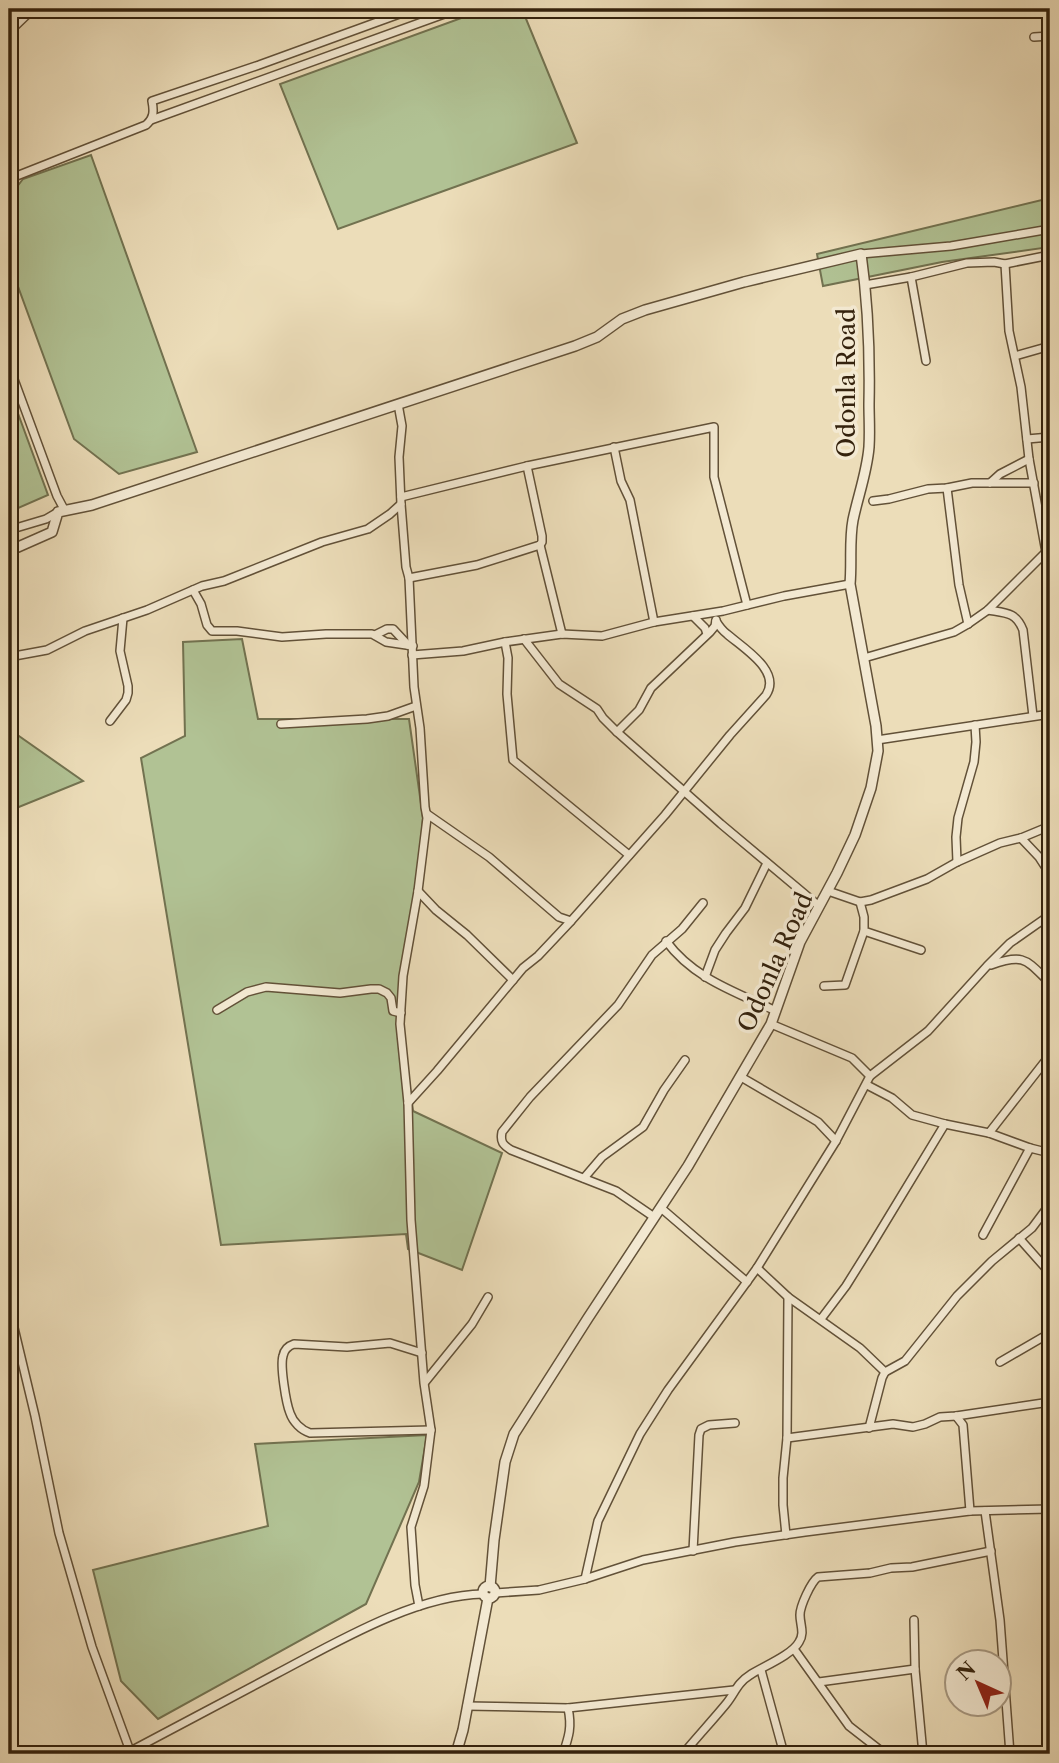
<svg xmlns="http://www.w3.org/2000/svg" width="1059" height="1763" font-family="'Libre Caslon Text',serif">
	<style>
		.green { fill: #b1c294; stroke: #727250; stroke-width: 2 }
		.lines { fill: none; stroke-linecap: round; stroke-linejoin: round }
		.minor-casing { stroke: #625138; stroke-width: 10 }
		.tertiary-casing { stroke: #625138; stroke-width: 12 }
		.minor { stroke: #f3e9d2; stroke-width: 7 }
		.tertiary { stroke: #f3e9d2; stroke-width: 9 }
		.labels { text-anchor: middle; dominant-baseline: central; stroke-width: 7; stroke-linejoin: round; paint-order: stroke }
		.street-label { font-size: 24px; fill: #34220d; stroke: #f3e9d2 }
	</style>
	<rect width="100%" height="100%" fill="#ecddb9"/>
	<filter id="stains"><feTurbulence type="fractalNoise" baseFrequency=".00286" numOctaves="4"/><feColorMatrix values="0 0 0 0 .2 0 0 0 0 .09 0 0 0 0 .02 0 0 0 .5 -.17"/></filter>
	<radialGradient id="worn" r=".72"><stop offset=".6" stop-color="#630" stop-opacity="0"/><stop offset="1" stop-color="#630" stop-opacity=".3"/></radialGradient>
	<!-- green -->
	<g class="green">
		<path d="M486,9H522L577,143L338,229L280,84Z"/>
		<path d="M91,155L197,452L119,474L74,439L9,262V197L23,179Z"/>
		<path d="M1050,198V247L942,262L823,286L817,254Z"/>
		<path d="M9,389L48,495L9,512Z"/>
		<path d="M242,639L258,719H409L423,818L414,922L406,978L402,1029L413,1111L502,1153L462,1270L408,1249L406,1234L221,1245L141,758L185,736L183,642Z"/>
		<path d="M9,729L83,781L9,811Z"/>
		<path d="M427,1435L419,1482L366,1604L158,1719L121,1681L93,1570L268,1526L255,1444Z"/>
	</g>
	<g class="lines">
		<defs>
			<g id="minor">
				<path d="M9,32L33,9"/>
				<path d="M1034,37L1050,36"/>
				<path d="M151,120L458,9"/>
				<path d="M9,179L146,125C154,118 154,111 152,101L259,65L413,9"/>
				<path d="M861,254L951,246L1050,229"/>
				<path d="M1005,264L1009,331L1021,387L1029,459L1046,552"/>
				<path d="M911,277L926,361"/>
				<path d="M865,285L911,277L967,263L994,262L1005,264L1050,255"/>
				<path d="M1015,356L1050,346"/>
				<path d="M9,366L57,496L65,511"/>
				<path d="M398,404L402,426L399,457L401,504L406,567L409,578L414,687L420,728L425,807L427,818L418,891L403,976L400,1024L408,1103L411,1220L424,1383L431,1430L424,1486L411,1527L415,1585L419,1606"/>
				<path d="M1027,439L1050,437"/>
				<path d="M614,447L621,481L630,500L654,622"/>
				<path d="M990,483L1000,474L1029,459"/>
				<path d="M947,488L959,585L968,624"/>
				<path d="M401,497L527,466L714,427V477L747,605"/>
				<path d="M873,501L889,499L928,489L947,488L972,483H1034"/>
				<path d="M9,530L46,519L58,512"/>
				<path d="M540,545L562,634"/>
				<path d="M409,578L477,565L540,545L542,542V536L527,466"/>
				<path d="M193,590L201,604L207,625L212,631H237L282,637L326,634H372L386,642L413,646"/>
				<path d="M988,610C1006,613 1016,612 1023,630L1033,716"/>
				<path d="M693,616L705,628L707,634"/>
				<path d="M375,635L387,629H393L408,645"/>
				<path d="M524,639L559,684L597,709L603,718L617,732L721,824L819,906"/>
				<path d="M505,642L508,658L507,694L513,760L629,855"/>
				<path d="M412,655L463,651L505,642L562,634L602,636L654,622L723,611L784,596L850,584"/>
				<path d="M9,657L47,650L85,631L147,610L202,586L224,581L322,542L368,529L390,514L401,504"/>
				<path d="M864,658L954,632L968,624L988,610L1050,548"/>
				<path d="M110,721L126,700L128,693V686L120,651L123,618"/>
				<path d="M281,724L367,719L388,716L416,706"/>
				<path d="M617,732L639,710L651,688L710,632L715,626L716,620"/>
				<path d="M877,740L1050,714"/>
				<path d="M427,814L489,857L559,917L571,921"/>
				<path d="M1021,838L1039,857L1050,874"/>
				<path d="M957,862L956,837L958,818L974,762L976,742L975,725"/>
				<path d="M418,891L436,910L467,935L513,980"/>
				<path d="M828,891L860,902L871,900L927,879L957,862L1000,843L1021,838L1050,826"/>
				<path d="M860,902L864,917V931L921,950"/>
				<path d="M666,941C694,979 736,992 776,1011"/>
				<path d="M991,965C1025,953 1026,960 1050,983"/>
				<path d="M705,977L715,950L726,933L745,908L767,863"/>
				<path d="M824,986L845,985L864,931"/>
				<path d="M217,1010L247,992L266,987L340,993L371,989H379L387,993L391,998L393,1011L401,1013"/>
				<path d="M771,1024L852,1058L870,1076"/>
				<path d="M741,1077L808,1116L818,1122L836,1141"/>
				<path d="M867,1085L892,1098L912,1115L945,1124L989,1133L1030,1148L1050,1153"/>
				<path d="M408,1103L437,1071L523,968L538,956L571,921L665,815L730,735L766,695C782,671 743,648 727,634C723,631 719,626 716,621"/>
				<path d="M989,1133L1050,1055"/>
				<path d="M584,1178L602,1157L643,1127L664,1090L685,1060"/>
				<path d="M661,1208L747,1282"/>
				<path d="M654,1217L616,1191L511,1150C503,1145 500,1142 502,1132L530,1097L618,1005L652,955L682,929L703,903"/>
				<path d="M983,1235L1030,1148"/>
				<path d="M1019,1238L1050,1273"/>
				<path d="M757,1268L788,1297L860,1348L885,1372"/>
				<path d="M9,1307L35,1416L59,1533L92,1647L130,1751"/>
				<path d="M821,1319L846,1286L871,1246L945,1124"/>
				<path d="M422,1353L390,1343L347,1347L294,1344C288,1346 284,1350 283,1356C280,1366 286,1403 290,1413C293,1422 301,1430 310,1433L431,1430"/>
				<path d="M1000,1362L1050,1333"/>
				<path d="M425,1382L472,1324L488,1297"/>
				<path d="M956,1416L963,1425L970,1511"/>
				<path d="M869,1428L882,1378L885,1372L905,1361L957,1296L992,1261L1032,1228L1050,1204"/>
				<path d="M787,1438L893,1424L913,1427L925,1424L940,1417L956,1416L1050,1402"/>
				<path d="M985,1511L1000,1620L1010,1754"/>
				<path d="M786,1535L783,1505V1478L787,1438L788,1297"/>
				<path d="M693,1551L699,1435L701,1429L709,1425L735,1423"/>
				<path d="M585,1579L598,1521L640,1434L668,1390L757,1268L836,1141L870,1076L928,1031L987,966L1010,943L1050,915"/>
				<path d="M495,1593L539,1590L585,1579L643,1560L735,1542L805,1532L970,1511L1050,1509"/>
				<path d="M914,1620L915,1669L923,1754"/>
				<path d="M794,1649L849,1726L885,1754"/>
				<path d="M761,1670L784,1754"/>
				<path d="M819,1682L915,1669"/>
				<path d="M467,1706L568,1708L734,1690"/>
				<path d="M125,1754C175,1727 226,1701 276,1674C335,1643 415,1595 483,1594"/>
				<path d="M563,1754C569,1736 572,1727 568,1708"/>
				<path d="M683,1754C697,1737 712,1721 726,1704C735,1693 737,1683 750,1675C762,1667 792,1655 799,1642C805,1633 800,1625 800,1615C800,1606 811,1582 818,1577L870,1573L891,1568L912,1567L991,1551"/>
			</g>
			<g id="tertiary">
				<path d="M9,551L52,532L58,512L92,505L575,346L597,337L622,319L645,310L744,282L861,254C868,303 870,354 869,404C869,418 870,432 869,447C867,472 858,496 853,520C849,541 852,563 850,584L876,726L878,751L871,788L855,835L837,873L800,942L771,1024L688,1166L588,1318L514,1434L505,1462L494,1540L490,1587"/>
				<circle cx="489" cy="1592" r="6"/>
				<path d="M456,1754L463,1730L488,1598"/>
			</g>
		</defs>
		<!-- minor casing -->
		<use href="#minor" class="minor-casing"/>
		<!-- tertiary casing -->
		<use href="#tertiary" class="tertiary-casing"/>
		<!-- minor -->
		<use href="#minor" class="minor"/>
		<!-- tertiary -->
		<use href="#tertiary" class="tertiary"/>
	</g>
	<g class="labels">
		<!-- street labels -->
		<g class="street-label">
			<text transform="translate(846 383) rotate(-90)">Odonla Road</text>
			<text transform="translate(775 962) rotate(-66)">Odonla Road</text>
		</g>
	</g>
	<!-- margin -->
	<rect width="1059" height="1763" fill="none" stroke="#ecddb9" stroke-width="35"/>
	<rect x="10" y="10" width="1038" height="1742" fill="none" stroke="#34220d" stroke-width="3.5"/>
	<rect x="18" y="18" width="1024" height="1728" fill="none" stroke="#34220d" stroke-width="2"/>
	<!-- north arrow -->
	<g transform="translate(978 1683) rotate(316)"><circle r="33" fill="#f3e9d2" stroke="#a79983" stroke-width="2"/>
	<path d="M0-5L12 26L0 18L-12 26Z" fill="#8f2418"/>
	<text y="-10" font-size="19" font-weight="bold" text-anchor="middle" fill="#34220d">N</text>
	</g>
	<rect width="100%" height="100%" filter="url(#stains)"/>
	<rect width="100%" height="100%" fill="url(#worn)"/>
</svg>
